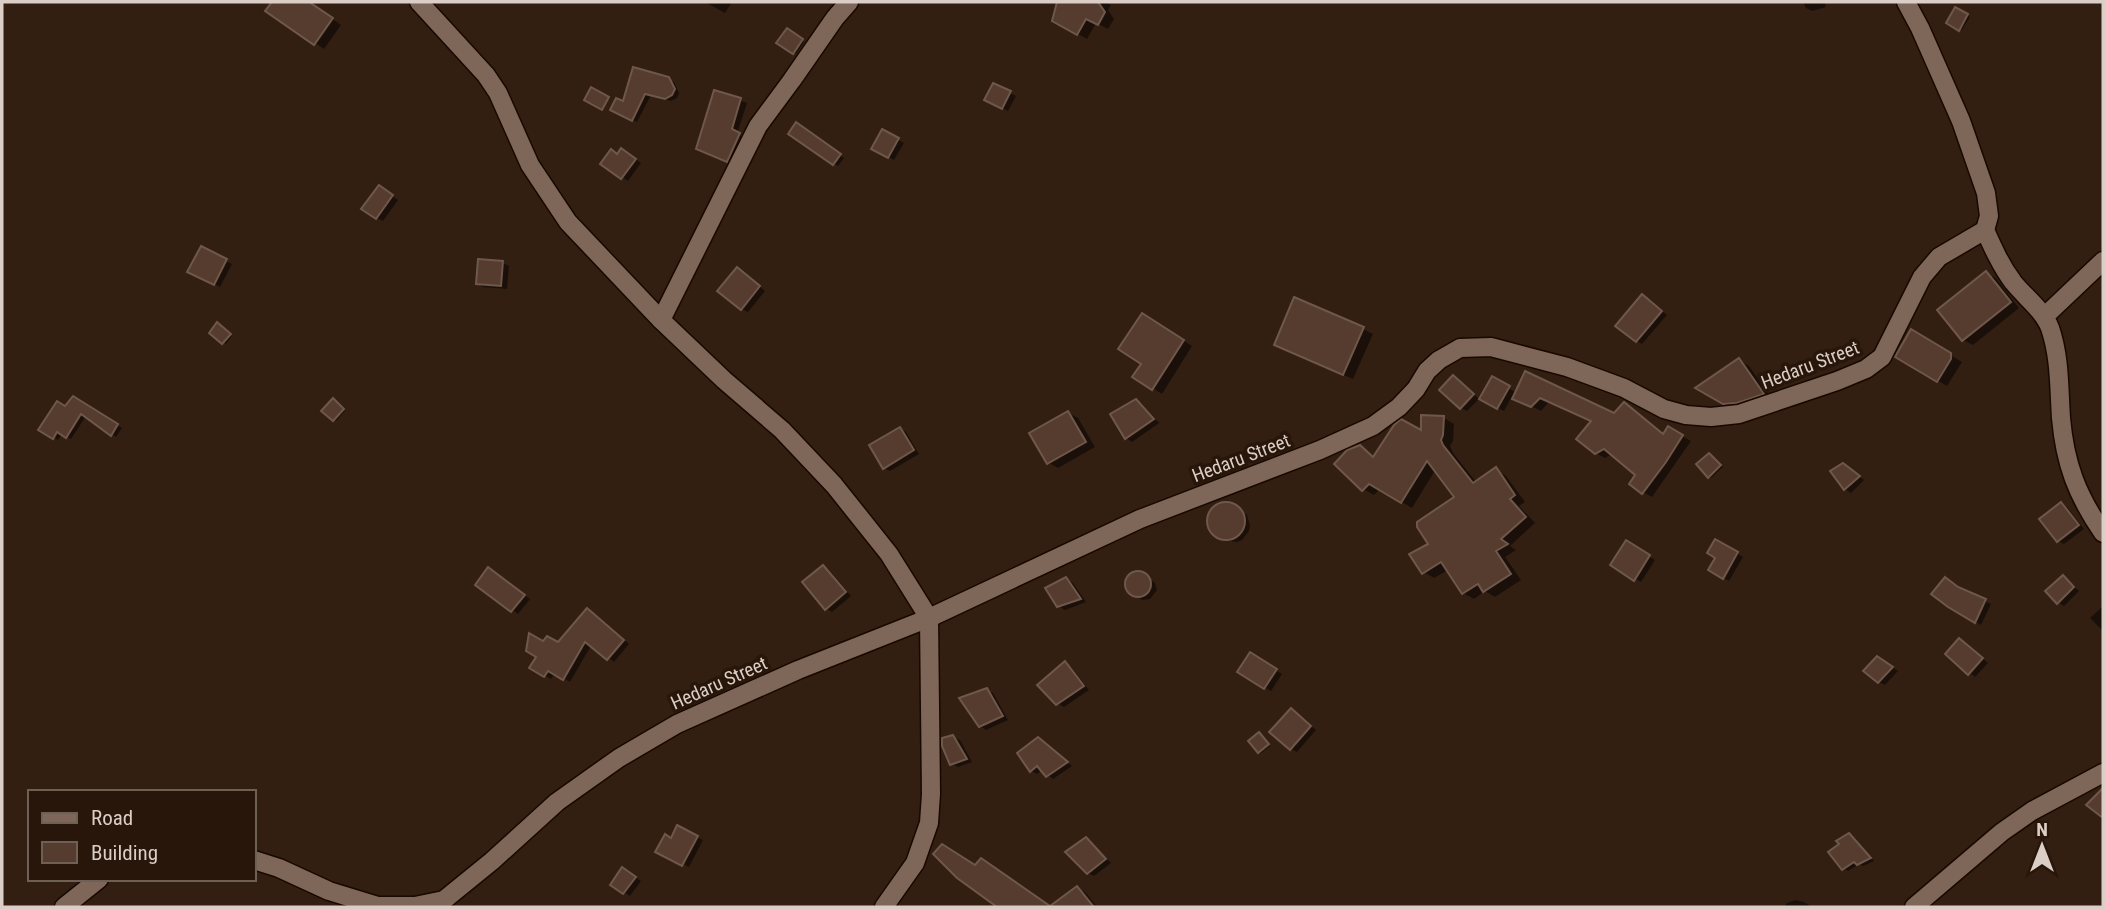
<svg xmlns="http://www.w3.org/2000/svg" width="2105" height="909" font-family="'Roboto Condensed',sans-serif">
	<style>
		.shadow { fill: #0007 }
		.building { fill: #553c2e; stroke: #6f584b; stroke-width: 2 }
		.lines { fill: none; stroke-linecap: round; stroke-linejoin: round }
		.minor-casing { stroke: #190801; stroke-width: 21 }
		.minor { stroke: #7e6758; stroke-width: 18 }
		.labels { text-anchor: middle; dominant-baseline: central; stroke-width: 7; stroke-linejoin: round; paint-order: stroke }
		.street-label { font-size: 19px; fill: #dbcec6; stroke: #271609 }
	</style>
	<rect width="100%" height="100%" fill="#321f12"/>
	<!-- shadow -->
	<g class="shadow">
		<path d="M274,2H308L341,25L324,49L268,11Z"/>
		<path d="M705,2H732L725,13Z"/>
		<path d="M1059,2H1106L1111,5L1108,10L1114,19L1108,29L1096,23L1087,39L1054,20Z"/>
		<path d="M1803,2H1824L1826,7L1812,11L1806,8Z"/>
		<path d="M1956,9L1970,17L1962,30L1948,23Z"/>
		<path d="M787,30L804,42L796,54L779,43Z"/>
		<path d="M668,79L674,82L679,93L677,98L671,101L651,95L637,122L612,110Z"/>
		<path d="M994,85L1016,96L1008,111L987,100Z"/>
		<path d="M715,92L747,103L737,134L746,138L734,164L704,151Z"/>
		<path d="M801,127L844,158L838,166L834,164Z"/>
		<path d="M882,131L904,143L894,160L873,148Z"/>
		<path d="M627,153L641,163L628,181L602,164Z"/>
		<path d="M385,191L398,200L383,221L377,218Z"/>
		<path d="M201,248L232,264L220,287L190,271Z"/>
		<path d="M503,263L509,266L507,289L483,287L477,283Z"/>
		<path d="M744,273L765,291L748,312L742,309Z"/>
		<path d="M1986,273L1996,278L2019,308L1973,345L1963,340Z"/>
		<path d="M1648,300L1667,315L1642,344L1637,341Z"/>
		<path d="M1152,320L1192,346L1162,394L1135,377L1143,363Z"/>
		<path d="M220,326L232,336L226,344L211,332Z"/>
		<path d="M1363,329L1373,334L1353,379L1285,350Z"/>
		<path d="M1912,332L1962,362L1947,386L1897,356Z"/>
		<path d="M1739,360L1749,366L1772,399L1734,409L1698,388Z"/>
		<path d="M1492,379L1517,393L1615,415L1624,404L1665,435L1669,429L1691,441L1652,497L1643,492L1637,475L1612,454L1605,458L1596,453L1593,422L1549,402L1541,411L1512,396L1504,411L1481,399Z"/>
		<path d="M1459,381L1479,399L1467,411L1461,408Z"/>
		<path d="M74,398L122,428L116,437L86,416L71,439L62,434L58,440L41,429L66,408Z"/>
		<path d="M1136,401L1142,404L1159,423L1132,442L1126,438L1112,414Z"/>
		<path d="M336,402L345,411L336,421L334,420Z"/>
		<path d="M1068,413L1078,418L1095,447L1058,468L1049,463Z"/>
		<path d="M1444,418L1454,424L1453,441L1450,446L1453,453L1477,483L1496,470L1506,476L1525,502L1519,506L1535,523L1510,546L1516,550L1505,557L1521,580L1495,597L1485,591L1474,599L1463,593L1448,570L1434,578L1424,572L1431,544L1457,497L1436,469L1412,508L1380,489L1374,495L1363,489L1360,446L1375,457L1422,433Z"/>
		<path d="M900,429L906,432L919,454L890,471L884,468Z"/>
		<path d="M1712,457L1723,467L1711,478L1709,477Z"/>
		<path d="M1850,469L1864,480L1851,493L1845,489Z"/>
		<path d="M1231,504L1247,515L1250,526L1249,531L1242,540L1237,542L1225,540L1210,528L1209,517L1215,508L1219,505Z"/>
		<path d="M2061,504L2067,507L2084,529L2064,544L2058,541Z"/>
		<path d="M1716,541L1743,557L1729,581L1710,570L1718,557Z"/>
		<path d="M1627,543L1655,560L1641,582L1612,565Z"/>
		<path d="M823,567L829,570L851,596L832,612L826,608Z"/>
		<path d="M494,573L530,599L518,614L477,584Z"/>
		<path d="M1135,573H1143L1155,583L1157,590L1150,599L1142,600L1127,588V580Z"/>
		<path d="M2063,577L2079,591L2064,606L2058,602Z"/>
		<path d="M1066,579L1073,583L1086,602L1065,610L1059,606Z"/>
		<path d="M1962,591L1991,604L1981,625L1949,606Z"/>
		<path d="M2103,606V631L2090,618Z"/>
		<path d="M593,614L629,644L614,662L592,644L570,682L555,673L551,679L531,667L544,644H558Z"/>
		<path d="M1960,640L1988,663L1975,677L1947,654Z"/>
		<path d="M1250,654L1282,674L1271,691L1239,672Z"/>
		<path d="M1884,662L1898,671L1885,685L1879,682Z"/>
		<path d="M1065,663L1071,667L1089,690L1064,707L1057,703Z"/>
		<path d="M986,690L993,693L1008,720L986,730L980,726Z"/>
		<path d="M1291,710L1316,730L1297,752L1291,749Z"/>
		<path d="M1261,735L1270,746L1261,753L1259,752Z"/>
		<path d="M953,737L960,740L972,762L958,767L952,764Z"/>
		<path d="M1044,742L1072,766L1053,779L1042,770L1037,774L1031,771Z"/>
		<path d="M678,828L703,840L689,867L658,852L672,840Z"/>
		<path d="M1849,835L1854,838L1874,861L1863,866L1859,864L1848,871L1843,868Z"/>
		<path d="M1086,839L1092,843L1111,863L1094,876L1088,873Z"/>
		<path d="M629,873L641,881L630,896L612,884Z"/>
		<path d="M1078,888L1086,893L1097,907H1052Z"/>
		<path d="M1795,900L1804,902L1812,907H1784L1787,903Z"/>
	</g>
	<!-- building -->
	<g class="building">
		<path d="M272,2H309L333,18L314,45L265,11Z"/>
		<path d="M1057,2H1098L1105,12L1098,25L1086,19L1077,35L1052,21Z"/>
		<path d="M1955,7L1968,14L1959,31L1946,23Z"/>
		<path d="M787,28L803,39L793,54L776,43Z"/>
		<path d="M633,67L669,77L675,89L672,95L665,99L645,94L632,121L610,110L616,98L623,101Z"/>
		<path d="M993,83L1011,91L1002,109L984,100Z"/>
		<path d="M591,87L609,97L602,110L584,100Z"/>
		<path d="M714,90L741,98L732,129L740,133L727,162L696,149Z"/>
		<path d="M796,122L841,154L833,165L788,134Z"/>
		<path d="M882,129L899,138L888,158L871,149Z"/>
		<path d="M621,148L636,159L621,179L600,164L611,149L617,154Z"/>
		<path d="M379,185L393,195L376,219L361,209Z"/>
		<path d="M201,246L227,259L214,285L187,272Z"/>
		<path d="M478,259L503,261L501,286L476,284Z"/>
		<path d="M737,267L760,286L741,310L717,291Z"/>
		<path d="M1986,271L2011,302L1962,341L1937,310Z"/>
		<path d="M1642,294L1662,311L1636,342L1615,326Z"/>
		<path d="M1294,297L1364,327L1343,375L1274,345Z"/>
		<path d="M1142,313L1184,340L1152,390L1132,377L1141,364L1118,349Z"/>
		<path d="M217,322L231,334L222,344L209,333Z"/>
		<path d="M1911,329L1951,353V359L1937,382L1895,357Z"/>
		<path d="M1739,358L1764,394L1737,403L1723,404L1695,388Z"/>
		<path d="M1525,371L1614,413L1624,402L1663,434L1668,426L1683,435L1666,462L1642,494L1629,484L1635,475L1604,449L1595,454L1576,439L1591,421L1540,398L1531,407L1512,399Z"/>
		<path d="M1453,375L1474,394L1460,409L1439,390Z"/>
		<path d="M1492,376L1510,386L1497,409L1479,399Z"/>
		<path d="M73,396L118,424L111,436L81,414L66,438L57,432L53,439L38,430L57,401L65,406Z"/>
		<path d="M333,398L344,409L333,421L321,411Z"/>
		<path d="M1136,399L1154,419L1125,439L1110,414Z"/>
		<path d="M1068,411L1086,442L1047,464L1029,433Z"/>
		<path d="M1421,415L1444,416L1443,435L1441,440L1443,445L1473,483L1496,467L1515,495L1510,499L1526,517L1501,539L1508,544L1496,551L1511,574L1483,592L1478,584L1462,594L1441,562L1422,574L1409,554L1428,544L1417,527V522L1454,497L1427,461L1401,503L1369,484L1362,491L1334,464L1347,450L1360,445L1373,457L1394,425L1401,419L1421,430Z"/>
		<path d="M900,427L914,450L883,469L869,445Z"/>
		<path d="M1709,453L1721,465L1708,478L1696,464Z"/>
		<path d="M1843,463L1860,476L1844,490L1830,471Z"/>
		<path d="M2061,502L2079,525L2057,542L2039,519Z"/>
		<circle cx="1226" cy="521" r="19"/>
		<path d="M1715,539L1738,552L1723,579L1708,570L1715,558L1707,553Z"/>
		<path d="M1626,540L1650,555L1634,581L1610,565Z"/>
		<path d="M823,565L846,592L825,610L802,582Z"/>
		<path d="M488,567L525,595L511,612L475,585Z"/>
		<circle cx="1138" cy="584" r="13"/>
		<path d="M2063,575L2074,587L2057,604L2045,591Z"/>
		<path d="M1066,577L1081,599L1057,607L1045,588Z"/>
		<path d="M1945,577L1958,587L1986,599L1975,623L1948,607L1931,594Z"/>
		<path d="M587,608L624,640L607,660L585,642L563,680L548,671L544,677L529,668L536,657L526,651L529,633L543,641L547,636L558,642Z"/>
		<path d="M1959,638L1983,658L1968,675L1945,654Z"/>
		<path d="M1250,652L1277,669L1264,689L1237,672Z"/>
		<path d="M1877,656L1893,667L1878,683L1863,671Z"/>
		<path d="M1065,661L1084,686L1056,705L1037,685Z"/>
		<path d="M987,688L1003,716L979,727L959,698Z"/>
		<path d="M1291,708L1311,726L1290,750L1269,732Z"/>
		<path d="M1259,732L1269,744L1258,753L1248,741Z"/>
		<path d="M953,735L967,759L950,765L942,746V738Z"/>
		<path d="M1038,737L1068,762L1046,777L1037,766L1030,772L1017,753Z"/>
		<path d="M2103,788V818L2086,805Z"/>
		<path d="M677,825L698,836L682,866L655,852L665,834L671,838Z"/>
		<path d="M1849,833L1871,858L1857,865L1854,862L1842,870L1828,852L1839,844L1836,841Z"/>
		<path d="M1086,837L1106,859L1087,874L1065,852Z"/>
		<path d="M942,844L975,865L981,858L1050,906L1077,886L1094,907H997L957,878L933,854Z"/>
		<path d="M622,867L636,877L623,894L610,885Z"/>
	</g>
	<g class="lines">
		<defs>
			<g id="minor">
				<path d="M419,2L486,75L498,93L530,165L568,222L661,320L724,380L782,430L834,485L889,554L929,618L931,794L929,823L915,863L884,907"/>
				<path d="M1985,230C1993,248 2001,266 2013,282C2025,297 2043,310 2050,328C2060,357 2059,388 2061,418C2065,464 2077,495 2103,533"/>
				<path d="M2045,316L2103,261"/>
				<path d="M661,320L758,126L792,80L835,18L849,2"/>
				<path d="M254,860L279,868L329,891L378,906H415L444,900L492,861L557,802L619,758L677,724L798,670L929,618L1140,519L1320,450L1373,426L1399,407L1416,389L1427,371L1439,360L1460,348L1491,347L1567,367L1624,388L1664,409L1686,415L1711,417L1739,414L1837,381L1866,369L1882,357L1922,277L1939,257L1985,230L1989,216L1986,193L1961,121L1920,28L1906,2"/>
				<path d="M64,907L99,879"/>
				<path d="M1914,907L2002,832L2032,811L2103,773"/>
			</g>
		</defs>
		<!-- minor casing -->
		<use href="#minor" class="minor-casing"/>
		<!-- minor -->
		<use href="#minor" class="minor"/>
	</g>
	<g class="labels">
		<!-- street labels -->
		<g class="street-label">
			<text transform="translate(1810 365) rotate(-21)">Hedaru Street</text>
			<text transform="translate(1241 458) rotate(-21)">Hedaru Street</text>
			<text transform="translate(719 683) rotate(-24)">Hedaru Street</text>
		</g>
	</g>
	<!-- border -->
	<rect width="2105" height="909" fill="none" stroke="#dbcec6" stroke-width="7"/>
	<!-- legend -->
	<rect x="28" y="790" width="228" height="91" fill="#271609" stroke="#6f6055" stroke-width="2"/>
	<rect x="42" y="813" width="35" height="10" fill="#7e6758" stroke="#6f6055" stroke-width="2"/>
	<text x="91" y="825" font-size="21" fill="#dbcec6">Road</text>
	<rect x="42" y="842" width="35" height="21" fill="#553c2e" stroke="#6f6055" stroke-width="2"/>
	<text x="91" y="860" font-size="21" fill="#dbcec6">Building</text>
	<!-- north arrow -->
	<g transform="translate(2042 846)" stroke="#271609" stroke-width="5" paint-order="stroke">
	<path d="M0-5L12 26L0 18L-12 26Z" fill="#dbcec6"/>
	<text y="-10" font-size="19" font-weight="bold" text-anchor="middle" fill="#dbcec6">N</text>
	</g>
</svg>
